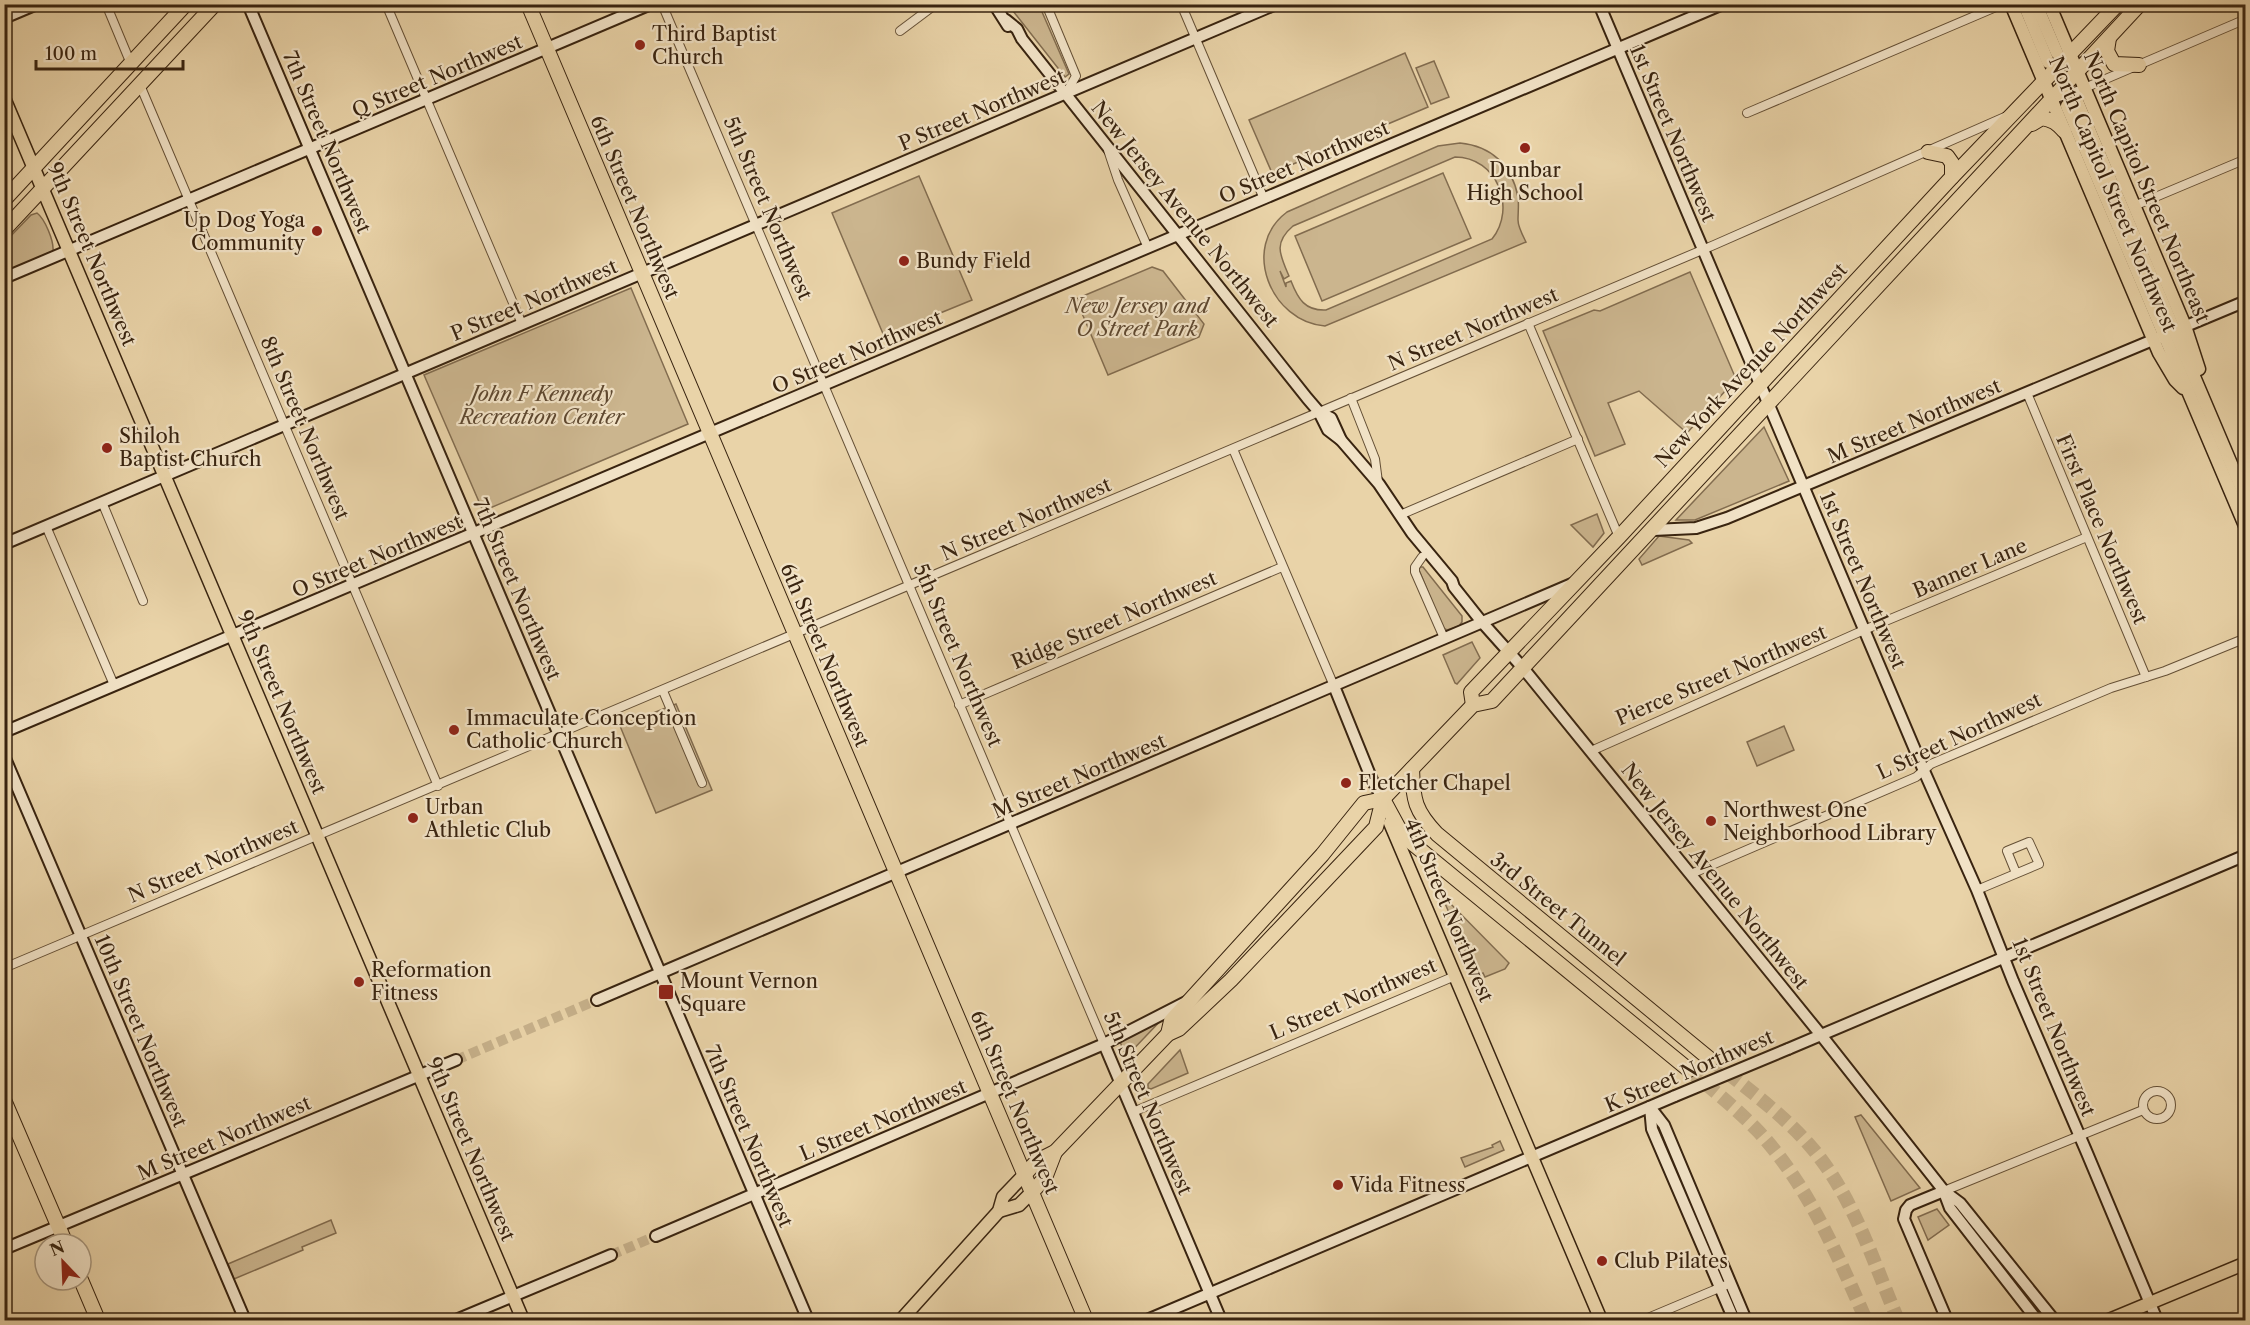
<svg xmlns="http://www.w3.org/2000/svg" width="2250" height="1325" font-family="'Libre Caslon Text',serif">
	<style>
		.green { fill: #cbb58e; stroke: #826c4f; stroke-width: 1.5; fill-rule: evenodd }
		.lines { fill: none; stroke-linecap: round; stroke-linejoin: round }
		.secondary-tunnel { stroke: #c6b08a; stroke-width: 10; stroke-dasharray: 10 5; stroke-linecap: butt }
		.primary-tunnel { stroke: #c6b08a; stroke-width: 12; stroke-dasharray: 12 6; stroke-linecap: butt }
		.highway-tunnel { stroke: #c6b08a; stroke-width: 14; stroke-dasharray: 14 7; stroke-linecap: butt }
		.street-casing { stroke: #655036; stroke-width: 10 }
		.secondary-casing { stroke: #392410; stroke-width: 14 }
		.primary-casing { stroke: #392410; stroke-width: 15 }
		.highway-casing { stroke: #392410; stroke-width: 16 }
		.street { stroke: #f1e2c6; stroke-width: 8 }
		.secondary { stroke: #f1e2c6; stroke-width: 10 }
		.primary { stroke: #e9d3a8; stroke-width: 12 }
		.highway { stroke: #e9d3a8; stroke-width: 14 }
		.secondary-bridge-casing { stroke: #392410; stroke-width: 14; stroke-linecap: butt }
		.secondary-bridge { stroke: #f1e2c6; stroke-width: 10 }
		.poi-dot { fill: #8f2418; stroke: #f1e2c6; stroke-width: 2 }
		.labels { text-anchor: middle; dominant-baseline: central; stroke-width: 4.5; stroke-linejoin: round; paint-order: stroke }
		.poi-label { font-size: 20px; fill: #392410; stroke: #f1e2c6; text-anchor: start }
		.street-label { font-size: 20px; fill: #392410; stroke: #f1e2c6 }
		.park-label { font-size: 20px; font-style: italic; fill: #5e4830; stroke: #f1e2c6 }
	</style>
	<rect width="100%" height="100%" fill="#e9d3a8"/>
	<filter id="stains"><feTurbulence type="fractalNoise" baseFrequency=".00333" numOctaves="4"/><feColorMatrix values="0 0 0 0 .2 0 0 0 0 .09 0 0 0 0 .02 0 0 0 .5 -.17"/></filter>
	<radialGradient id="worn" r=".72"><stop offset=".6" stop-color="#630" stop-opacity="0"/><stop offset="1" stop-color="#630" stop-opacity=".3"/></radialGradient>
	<!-- green -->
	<g class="green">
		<path d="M1015,4L1039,5L1069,74L1065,77L1013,11Z"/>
		<path d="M1405,53L1428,107L1272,173L1249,120Z"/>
		<path d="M1434,61L1449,97L1431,104L1416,68Z"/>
		<path d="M1460,143C1491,146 1512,165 1518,197C1519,205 1518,212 1518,220C1518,227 1523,236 1526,242L1325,326C1271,322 1240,247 1287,212L1438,146ZM1455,157C1497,157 1517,208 1492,239L1326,310C1305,311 1298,299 1291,281L1286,283V287L1280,271L1284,279L1289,276C1280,255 1273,243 1293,226Z"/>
		<path d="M1443,173L1471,238L1322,301L1295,236Z"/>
		<path d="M919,176L972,300L884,336L832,213Z"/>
		<path d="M37,213C45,219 54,241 53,251L5,273L4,243L31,215Z"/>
		<path d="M1152,267L1163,271L1204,324L1199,337L1108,375L1076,299Z"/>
		<path d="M1690,272L1736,379L1687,433L1639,391L1608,403L1625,444L1595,456L1543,331L1594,310L1600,311Z"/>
		<path d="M631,288L688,424L483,511L424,375Z"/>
		<path d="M1764,427L1789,481L1695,520H1676Z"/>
		<path d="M1597,514L1604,533L1593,547L1571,525Z"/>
		<path d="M1659,536L1689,540L1692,543L1642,565L1639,559Z"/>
		<path d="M1420,567H1423L1462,616V622L1459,626L1447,630L1443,628L1419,570Z"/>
		<path d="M1472,642L1480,658L1457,684L1455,683L1443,655Z"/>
		<path d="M676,704L712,790L656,813L620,726Z"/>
		<path d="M1784,726L1794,750L1757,766L1747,742Z"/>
		<path d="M1441,894L1509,963L1505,969L1485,977L1483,973L1476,976Z"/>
		<path d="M1166,1015L1126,1057L1119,1039Z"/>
		<path d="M1180,1050L1188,1073L1151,1089L1148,1088V1084Z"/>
		<path d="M1861,1115L1920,1188L1891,1201L1855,1117Z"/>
		<path d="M1500,1141L1504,1150L1465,1167L1461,1158L1493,1147L1492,1145Z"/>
		<path d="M1937,1209L1949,1225L1928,1240L1918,1217Z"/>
		<path d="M331,1220L336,1233L302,1247L303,1250L234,1279L228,1264Z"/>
	</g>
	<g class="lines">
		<!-- secondary-tunnel -->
		<g class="secondary-tunnel">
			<path d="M456,1060L597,1000"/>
			<path d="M611,1255L656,1236"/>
		</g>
		<!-- primary-tunnel -->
		<path class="primary-tunnel" d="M2058,55L2077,101"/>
		<!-- highway-tunnel -->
		<g class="highway-tunnel">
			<path d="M1711,1060C1745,1087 1783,1114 1812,1148C1853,1196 1874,1263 1898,1320"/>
			<path d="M1689,1070C1713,1090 1737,1109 1758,1131C1808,1185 1837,1254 1866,1320"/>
		</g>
		<defs>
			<g id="street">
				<path d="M106,4L131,64"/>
				<path d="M386,4L522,324"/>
				<path d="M662,4L1104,1044"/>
				<path d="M1046,4L1076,76L1066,93"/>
				<path d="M1181,4L1264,199"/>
				<path d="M900,31L936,4"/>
				<path d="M140,85L438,786"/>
				<path d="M2056,98L2080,90L2246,19"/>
				<path d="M1747,113L2003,4"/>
				<path d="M1108,150L1118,180L1148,248"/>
				<path d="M2134,206L2246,159"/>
				<path d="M1528,323L1619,537"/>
				<path d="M2027,393L2146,677"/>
				<path d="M1351,398L1375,459L1378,482"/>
				<path d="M1233,449L1334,686"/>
				<path d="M102,502L143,601"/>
				<path d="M1400,515L1578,439"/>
				<path d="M46,526L114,685"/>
				<path d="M1422,557L1415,567V572L1444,638"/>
				<path d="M663,691L702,783"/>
				<path d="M959,705L1282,567"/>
				<path d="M1591,751L1864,630L2087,537"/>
				<path d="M1691,874L1916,777L1931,764L2111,688L2165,671L2246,638"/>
				<path d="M1977,890L2039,864L2029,842L2007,851L2016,873"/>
				<path d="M4,968L1714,245L2007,116"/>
				<circle cx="2157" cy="1105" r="14"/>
				<path d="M1133,1112L1455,976"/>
				<path d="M1944,1191L2143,1110"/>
				<path d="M1643,1320L1731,1283"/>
			</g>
			<g id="secondary">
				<path d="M248,4L808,1320"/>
				<path d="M994,4L1008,26"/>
				<path d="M1599,4L1924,771L1977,890L2013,981L2087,1153L2157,1320"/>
				<path d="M4,18L37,4"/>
				<path d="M1006,20L1017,29L1022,39L1307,398L1319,412L1328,430L1341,440L1379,484L1412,533L1452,581L1454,587L1481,621L1523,668L1821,1035L1944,1191L1960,1203L2054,1320"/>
				<path d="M4,278L651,4"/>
				<path d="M2179,329L2246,301"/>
				<path d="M1319,412L1331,418L1341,440"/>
				<path d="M1653,530L1696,528L1727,518L2160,337"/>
				<path d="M4,544L1276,4"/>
				<path d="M1334,686L1372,780L1383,799"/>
				<path d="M4,732L1723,4"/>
				<path d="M4,756L245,1320"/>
				<path d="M597,1000L1574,583"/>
				<path d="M1104,1044L1221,1320"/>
				<path d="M1788,1049L2246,855"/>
				<path d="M1650,1107L1664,1125L1746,1320"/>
				<path d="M1650,1107L1652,1129L1734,1320"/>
				<path d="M1944,1191L1910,1205L1906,1210L1904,1219L1947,1320"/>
				<path d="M1944,1192L1950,1208L2037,1320"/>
				<path d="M656,1236L1104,1044L1188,1001"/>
				<path d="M4,1249L456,1060"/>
				<path d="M456,1320L611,1255"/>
				<path d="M1147,1320L1675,1096"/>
			</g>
			<g id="primary">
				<path d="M2011,4L2159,353L2175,380L2183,388"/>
				<path d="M2024,4L2048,62"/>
				<path d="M2036,4L2057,53"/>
				<path d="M2049,4L2185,326L2199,369"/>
				<path d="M4,98L523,1320"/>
				<path d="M2077,101L2246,499"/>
				<path d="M2067,106L2246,528"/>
				<path d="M1390,823L1601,1320"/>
				<path d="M999,1211L1019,1205L1032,1192"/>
				<path d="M901,1320L999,1211L1003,1197L1024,1175"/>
				<path d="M2109,1320L2246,1263"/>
			</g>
			<g id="highway">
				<path d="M528,4L1086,1320"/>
				<path d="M2109,38L2107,51L2114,64L2139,65"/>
				<path d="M2032,124L2042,118C2053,120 2057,123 2064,131"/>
				<path d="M1928,152L1947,156L1952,163V177"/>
				<path d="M4,200L186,4"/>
				<path d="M4,230L215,4"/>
				<path d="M1473,705L1471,692L1619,537L1952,177L2118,4"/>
				<path d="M1412,769C1413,800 1415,811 1437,834L1711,1060"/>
				<path d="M1383,799L1402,834L1412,843L1689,1070"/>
				<path d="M1168,1034L1171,1021L1322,855L1364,803L1383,799"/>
				<path d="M4,1100L66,1244"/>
				<path d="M1024,1175L1037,1161L1055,1152L1168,1034L1179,1029L1231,980L1376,827L1383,799L1473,705L1492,701L2140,4"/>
				<path d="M1032,1192L1045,1178L1055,1152"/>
				<path d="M81,1280L98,1320"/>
			</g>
		</defs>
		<!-- street casing -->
		<use href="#street" class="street-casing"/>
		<!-- secondary casing -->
		<use href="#secondary" class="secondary-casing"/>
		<!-- primary casing -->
		<use href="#primary" class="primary-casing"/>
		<!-- highway casing -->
		<use href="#highway" class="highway-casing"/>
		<!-- street -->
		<use href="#street" class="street"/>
		<!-- secondary -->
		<use href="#secondary" class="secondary"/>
		<!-- primary -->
		<use href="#primary" class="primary"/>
		<!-- highway -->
		<use href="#highway" class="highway"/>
		<defs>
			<path id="secondary-bridge" d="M1675,1096L1788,1049"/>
		</defs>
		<!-- secondary-bridge casing -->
		<use href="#secondary-bridge" class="secondary-bridge-casing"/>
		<!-- secondary-bridge -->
		<use href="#secondary-bridge" class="secondary-bridge"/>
	</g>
	<!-- markers -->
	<g class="poi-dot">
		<circle cx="640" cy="45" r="6"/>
		<circle cx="1525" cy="148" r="6"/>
		<circle cx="317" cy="231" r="6"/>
		<circle cx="904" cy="261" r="6"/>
		<circle cx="107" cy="448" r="6"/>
		<circle cx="454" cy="730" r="6"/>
		<circle cx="1346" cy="783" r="6"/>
		<circle cx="413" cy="818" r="6"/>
		<circle cx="1711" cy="821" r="6"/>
		<circle cx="359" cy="982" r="6"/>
		<rect x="658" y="984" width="16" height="16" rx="3"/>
		<circle cx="1338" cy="1185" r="6"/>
		<circle cx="1602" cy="1261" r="6"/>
	</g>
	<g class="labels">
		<!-- poi labels -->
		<g class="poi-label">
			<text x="652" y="34">Third Baptist<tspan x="652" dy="23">Church</tspan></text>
			<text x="1525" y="170" text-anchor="middle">Dunbar<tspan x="1525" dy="23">High School</tspan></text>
			<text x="305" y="220" text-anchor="end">Up Dog Yoga<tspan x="305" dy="23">Community</tspan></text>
			<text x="916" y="261">Bundy Field</text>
			<text x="119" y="436">Shiloh<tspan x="119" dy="23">Baptist Church</tspan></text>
			<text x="466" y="718">Immaculate Conception<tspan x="466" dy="23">Catholic Church</tspan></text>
			<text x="1358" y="783">Fletcher Chapel</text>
			<text x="425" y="807">Urban<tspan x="425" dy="23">Athletic Club</tspan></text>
			<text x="1723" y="810">Northwest One<tspan x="1723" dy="23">Neighborhood Library</tspan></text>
			<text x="371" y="970">Reformation<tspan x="371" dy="23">Fitness</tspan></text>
			<text x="680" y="981">Mount Vernon<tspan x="680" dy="23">Square</tspan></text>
			<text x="1350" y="1185">Vida Fitness</text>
			<text x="1614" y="1261">Club Pilates</text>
		</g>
		<!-- street labels -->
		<g class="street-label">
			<text transform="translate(437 76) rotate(-23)">Q Street Northwest</text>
			<text transform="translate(982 110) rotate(-23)">P Street Northwest</text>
			<text transform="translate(1673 133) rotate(67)">1st Street Northwest</text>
			<text transform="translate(327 142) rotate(67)">7th Street Northwest</text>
			<text transform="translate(1304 162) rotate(-23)">O Street Northwest</text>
			<text transform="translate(2147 187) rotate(67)">North Capitol Street Northeast</text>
			<text transform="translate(2113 194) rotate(67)">North Capitol Street Northwest</text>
			<text transform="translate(635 207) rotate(67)">6th Street Northwest</text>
			<text transform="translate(768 208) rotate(67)">5th Street Northwest</text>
			<text transform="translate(1185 214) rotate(51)">New Jersey Avenue Northwest</text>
			<text transform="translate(92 254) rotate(67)">9th Street Northwest</text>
			<text transform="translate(534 300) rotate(-23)">P Street Northwest</text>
			<text transform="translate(1473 329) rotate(-23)">N Street Northwest</text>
			<text transform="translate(857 352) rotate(-23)">O Street Northwest</text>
			<text transform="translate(1751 365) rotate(-47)">New York Avenue Northwest</text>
			<text transform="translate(1914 421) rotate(-23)">M Street Northwest</text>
			<text transform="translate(305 428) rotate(67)">8th Street Northwest</text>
			<text transform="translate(1026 519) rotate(-23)">N Street Northwest</text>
			<text transform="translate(2102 529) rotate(67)">First Place Northwest</text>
			<text transform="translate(377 556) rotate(-23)">O Street Northwest</text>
			<text transform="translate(1970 568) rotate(-23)">Banner Lane</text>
			<text transform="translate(1863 580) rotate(67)">1st Street Northwest</text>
			<text transform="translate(517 589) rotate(67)">7th Street Northwest</text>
			<text transform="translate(1114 620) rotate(-23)">Ridge Street Northwest</text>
			<text transform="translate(825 655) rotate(67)">6th Street Northwest</text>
			<text transform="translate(958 655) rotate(67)">5th Street Northwest</text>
			<text transform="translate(1721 675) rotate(-23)">Pierce Street Northwest</text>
			<text transform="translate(282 702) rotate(67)">9th Street Northwest</text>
			<text transform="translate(1959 736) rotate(-25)">L Street Northwest</text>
			<text transform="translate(1079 776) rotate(-23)">M Street Northwest</text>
			<text transform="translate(213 861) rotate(-23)">N Street Northwest</text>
			<text transform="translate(1715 876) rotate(51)">New Jersey Avenue Northwest</text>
			<text transform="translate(1558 909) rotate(39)">3rd Street Tunnel</text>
			<text transform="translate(1449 910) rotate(67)">4th Street Northwest</text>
			<text transform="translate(1353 999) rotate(-23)">L Street Northwest</text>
			<text transform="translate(2054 1027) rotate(68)">1st Street Northwest</text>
			<text transform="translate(141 1031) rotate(67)">10th Street Northwest</text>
			<text transform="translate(1689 1071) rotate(-23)">K Street Northwest</text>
			<text transform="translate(1015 1102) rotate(67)">6th Street Northwest</text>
			<text transform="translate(1148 1103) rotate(67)">5th Street Northwest</text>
			<text transform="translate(883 1120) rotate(-23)">L Street Northwest</text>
			<text transform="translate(749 1136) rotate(67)">7th Street Northwest</text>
			<text transform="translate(224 1138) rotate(-23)">M Street Northwest</text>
			<text transform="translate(471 1149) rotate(67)">9th Street Northwest</text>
		</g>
		<!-- park labels -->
		<g class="park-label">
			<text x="1137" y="306">New Jersey and<tspan x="1137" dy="23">O Street Park</tspan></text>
			<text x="542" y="394">John F Kennedy<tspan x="542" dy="23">Recreation Center</tspan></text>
		</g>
	</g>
	<!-- margin -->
	<rect width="2250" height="1325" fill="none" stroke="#e9d3a8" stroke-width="24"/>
	<rect x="6" y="6" width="2238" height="1313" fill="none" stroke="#392410" stroke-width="3"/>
	<rect x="12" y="12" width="2226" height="1301" fill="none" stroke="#392410" stroke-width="1.5"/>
	<!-- north arrow -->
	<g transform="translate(63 1262) rotate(337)"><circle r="28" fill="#f1e2c6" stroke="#a7967d" stroke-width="1.5"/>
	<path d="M0-4.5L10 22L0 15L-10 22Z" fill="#8f2418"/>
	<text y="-9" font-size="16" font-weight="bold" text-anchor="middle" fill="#392410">N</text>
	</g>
	<!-- scale -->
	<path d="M36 60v9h147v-9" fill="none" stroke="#392410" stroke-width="3"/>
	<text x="45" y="60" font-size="18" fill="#392410" stroke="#f1e2c6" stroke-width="4.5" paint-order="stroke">100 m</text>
	<rect width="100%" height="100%" filter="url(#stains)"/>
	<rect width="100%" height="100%" fill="url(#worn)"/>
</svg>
